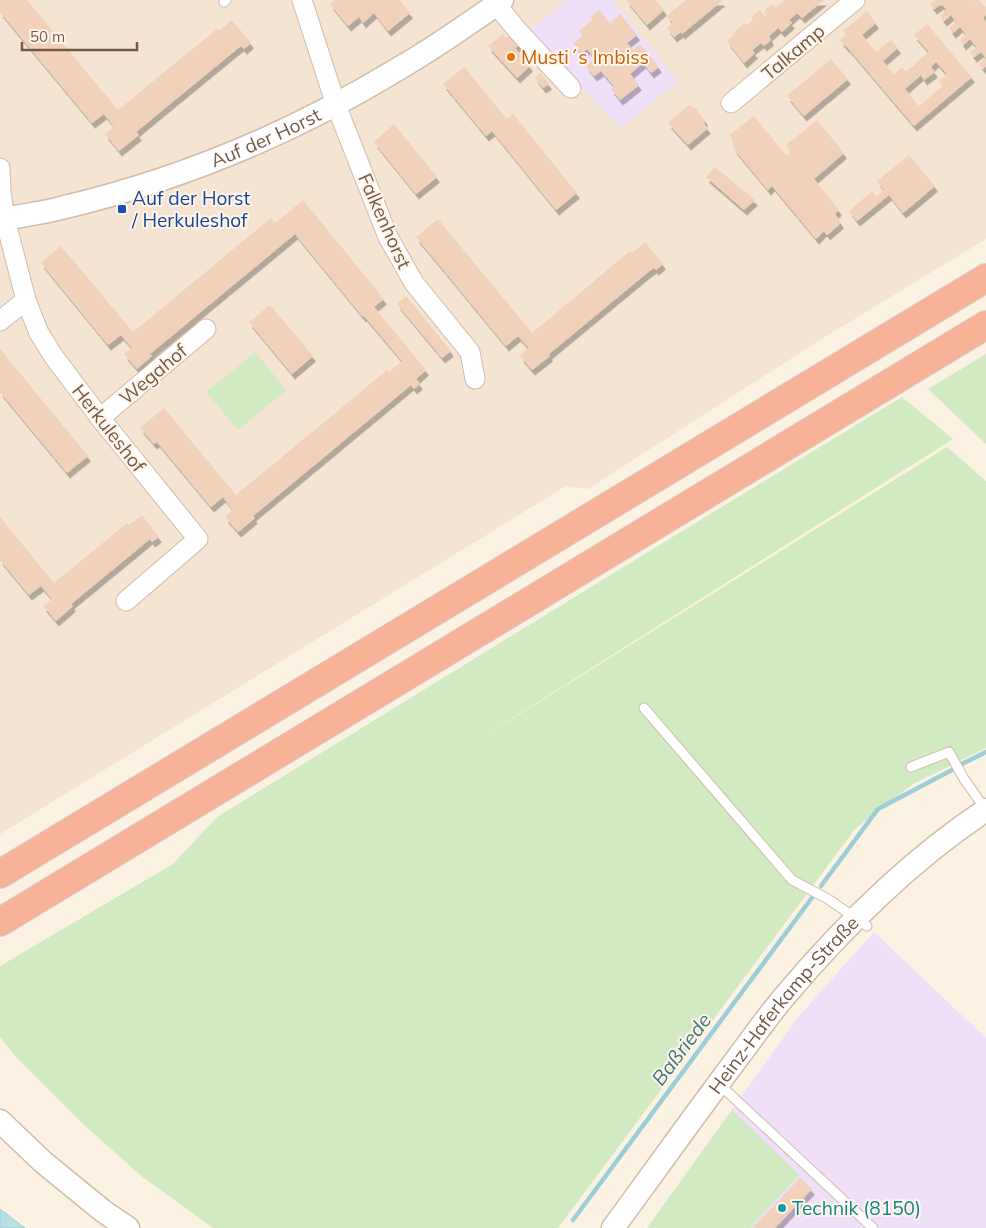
<svg xmlns="http://www.w3.org/2000/svg" width="986" height="1228" font-family="Mulish,sans-serif">
	<style>
		.residential { fill: #f4e4d1 }
		.education { fill: #efdff9 }
		.green { fill: #d1eac1 }
		.water { fill: #b7dfe6; stroke: #9dced8 }
		.lines { fill: none; stroke-linecap: round; stroke-linejoin: round }
		.stream { stroke: #9dced8; stroke-width: 4.5 }
		.building { fill: #f2d1ba; fill-rule: evenodd; filter: url(#shadow) }
		.service-casing { stroke: #d0bcac; stroke-width: 11 }
		.minor-casing { stroke: #d0bcac; stroke-width: 21 }
		.tertiary-casing { stroke: #d0bcac; stroke-width: 25 }
		.motorway-casing { stroke: #d8d0cc; stroke-width: 30 }
		.service { stroke: #fff; stroke-width: 9 }
		.minor { stroke: #fff; stroke-width: 19 }
		.tertiary { stroke: #fff; stroke-width: 22 }
		.motorway { stroke: #f7b298; stroke-width: 28 }
		.food-dot { fill: #e8710a; stroke: #fff6e9; stroke-width: 2 }
		.transit-dot { fill: #1a4fb4; stroke: #fff6e9; stroke-width: 2 }
		.culture-dot { fill: #0f9aa8; stroke: #fff6e9; stroke-width: 2 }
		.labels { text-anchor: middle; dominant-baseline: central; stroke-width: 4; stroke-linejoin: round; paint-order: stroke }
		.street-label { font-size: 19px; fill: #745848; stroke: #fff6e9 }
		.food-label { font-size: 19px; fill: #c56008; stroke: #fff6e9; text-anchor: start }
		.transit-label { font-size: 19px; fill: #164399; stroke: #fff6e9; text-anchor: start }
		.culture-label { font-size: 19px; fill: #0d838f; stroke: #fff6e9; text-anchor: start }
		.water-label { font-size: 20px; font-style: italic; fill: #3f7681; stroke: #fff6e9 }
	</style>
	<defs>
		<filter id="shadow"><feDropShadow dx="3" dy="5.5" stdDeviation="0" flood-color="#0004"/></filter>
	</defs>
	<rect width="100%" height="100%" fill="#fcf2e2"/>
	<!-- residential -->
	<path class="residential" d="M0,0H986V239L820,340L588,489L566,486L0,834Z"/>
	<!-- education -->
	<g class="education">
		<path d="M566,0H613L678,82L621,128L574,81L531,29Z"/>
		<path d="M874,932L986,1038V1228H647L799,1016Z"/>
	</g>
	<!-- green -->
	<g class="green">
		<path d="M255,352L286,390L238,430L206,392Z"/>
		<path d="M986,354V444L928,389Z"/>
		<path d="M902,397L953,439L456,754L947,447L986,481V748L913,784L855,829L558,1228H213L140,1175L81,1122L17,1058L0,1037V966L173,864L217,817L635,560Z"/>
		<path d="M732,1110L800,1175L750,1228H647Z"/>
	</g>
	<!-- water -->
	<path class="water" d="M0,1209L25,1228H0Z"/>
	<g class="lines">
		<!-- stream -->
		<g class="stream">
			<path d="M962,764L986,752"/>
			<path d="M821,886L878,809L952,770"/>
			<path d="M573,1220L814,895"/>
		</g>
	</g>
	<!-- building -->
	<g class="building">
		<path d="M0,0H27L118,110L218,28L220,30L232,20L251,43L244,49L241,46L237,49L136,132L139,135L119,151L105,134L114,127L104,114L92,123L0,12Z"/>
		<path d="M335,0H399L410,13L388,31L374,13L363,23L359,17L348,26L330,4Z"/>
		<path d="M626,0H656L664,10L647,25Z"/>
		<path d="M686,0H721L722,1L682,34L681,32L674,37L667,28L673,23L667,16Z"/>
		<path d="M785,0H824L802,18L797,13L789,20L792,23L782,32L778,28L769,36L771,40L764,46L761,43L752,50L755,53L744,63L727,41L735,34L733,33L745,23L747,25L753,20L751,17L760,10L765,16L767,15L764,11L772,4L775,8Z"/>
		<path d="M936,0H968L969,1L970,0H979L985,7L986,6V15L983,18L986,22V66L983,69L979,64L986,58L981,52L974,57L970,52L977,47L970,39L963,45L960,40L966,34L960,27L953,33L949,28L956,22L951,15L944,21L940,16L946,10V9L941,4L934,9L930,4Z"/>
		<path d="M599,10L610,23L620,14L637,35L627,43L633,50L640,44L659,67L651,73L643,63L630,74L639,85L620,100L611,89L614,86L601,71L594,76L586,66L595,59L587,49L582,54L573,43L583,35L579,31L592,20L590,17Z"/>
		<path d="M867,11L876,23L862,35L876,52L891,40L898,48L883,61L894,74L902,67L906,72L929,52L914,35L927,24L972,77L914,126L847,47H846L840,40L846,35L843,31ZM936,62L947,74L939,81L943,86L919,106L905,89L921,75L924,80L935,72L931,67Z"/>
		<path d="M503,34L506,38L511,34L520,45L515,48L530,66L517,78L488,46Z"/>
		<path d="M831,59L848,79L804,116L787,96Z"/>
		<path d="M464,67L507,119L513,114L577,193L556,210L492,131L486,136L443,84Z"/>
		<path d="M540,73L549,84L543,88L535,78Z"/>
		<path d="M689,105L694,107L705,120L704,124L708,128L688,145L668,123Z"/>
		<path d="M754,116L786,155L791,152L786,145L817,120L844,153L814,179L839,210L835,214L841,223L827,235L824,231L816,239L772,186L768,190L734,149L733,141L730,135Z"/>
		<path d="M394,124L437,177L416,194L374,142Z"/>
		<path d="M909,155L935,186L903,213L889,195L857,221L849,211L872,191L876,197L884,190L877,181Z"/>
		<path d="M715,167L755,200L744,210L706,177Z"/>
		<path d="M303,200L384,299L374,307L426,370L416,379L420,384L414,389L411,385L253,516L255,518L238,532L225,517L233,510L223,497L211,507L157,442L154,444L140,428L164,408L236,495L387,370L389,372L402,361L364,316L363,317L295,234L150,354L152,356L137,369L124,354L132,348L121,335L108,345L41,263L61,246L133,332L271,218L275,223Z"/>
		<path d="M438,219L532,333L630,251L632,253L645,242L663,264L656,270L654,268L647,273L549,354L550,356L532,370L520,356L529,348L518,336L506,346L416,237Z"/>
		<path d="M406,296L451,351L442,358L397,304Z"/>
		<path d="M270,305L313,356L292,374L249,322Z"/>
		<path d="M0,349L88,456L67,473L0,392Z"/>
		<path d="M142,515L159,537L152,542L150,539L71,604L73,606L56,621L43,606L52,599L41,586L29,595L0,560V517L54,583L127,523L129,525Z"/>
		<path d="M800,1178L812,1189L775,1228H752Z"/>
	</g>
	<g class="lines">
		<defs>
			<g id="service">
				<path d="M224,2L226,0"/>
				<path d="M644,708L792,880L828,899L867,926"/>
				<path d="M911,767L949,752L964,779L986,810"/>
				<path d="M719,1084L873,1228"/>
			</g>
			<g id="minor">
				<path d="M302,0L336,105L388,237L414,283L470,352L475,379"/>
				<path d="M496,4L517,30L571,88"/>
				<path d="M731,103L855,0"/>
				<path d="M0,168L1,192L5,219L26,300L39,333L54,357L100,418L198,539L126,601"/>
				<path d="M0,321L26,300"/>
				<path d="M100,418L206,329"/>
			</g>
			<g id="tertiary">
				<path id="s1" d="M0,218L5,219C24,215 43,213 61,208C180,180 293,133 398,69C422,55 445,40 468,24C479,16 491,9 502,0"/>
				<path d="M0,1121L43,1162L103,1211L128,1228"/>
				<path id="s2" d="M613,1228C654,1172 694,1116 736,1060C752,1039 767,1017 784,997C843,927 909,861 986,810"/>
			</g>
			<g id="motorway">
				<path d="M0,874L986,278"/>
				<path d="M0,922L986,325"/>
			</g>
		</defs>
		<!-- service casing -->
		<use href="#service" class="service-casing"/>
		<!-- minor casing -->
		<use href="#minor" class="minor-casing"/>
		<!-- tertiary casing -->
		<use href="#tertiary" class="tertiary-casing"/>
		<!-- motorway casing -->
		<use href="#motorway" class="motorway-casing"/>
		<!-- service -->
		<use href="#service" class="service"/>
		<!-- minor -->
		<use href="#minor" class="minor"/>
		<!-- tertiary -->
		<use href="#tertiary" class="tertiary"/>
		<!-- motorway -->
		<use href="#motorway" class="motorway"/>
	</g>
	<!-- markers -->
	<circle class="food-dot" cx="511" cy="57" r="5"/>
	<rect class="transit-dot" x="117" y="204" width="10" height="10" rx="2.5"/>
	<circle class="culture-dot" cx="782" cy="1208" r="5"/>
	<g class="labels">
		<!-- street labels -->
		<g class="street-label">
			<text transform="translate(793 52) rotate(-40)">Talkamp</text>
			<text stroke="none"><textPath href="#s1" startOffset="279">Auf der Horst</textPath></text>
			<text transform="translate(385 221) rotate(66)">Falkenhorst</text>
			<text transform="translate(153 374) rotate(-40)">Wegahof</text>
			<text transform="translate(109 428) rotate(52)">Herkuleshof</text>
			<text stroke="none"><textPath href="#s2" startOffset="281">Heinz-Haferkamp-Straße</textPath></text>
		</g>
		<!-- food labels -->
		<g class="food-label">
			<text x="521" y="57">Musti´s Imbiss</text>
		</g>
		<!-- transit labels -->
		<g class="transit-label">
			<text x="132" y="198">Auf der Horst<tspan x="132" dy="22">/ Herkuleshof</tspan></text>
		</g>
		<!-- culture labels -->
		<g class="culture-label">
			<text x="792" y="1208">Technik (8150)</text>
		</g>
		<!-- water labels -->
		<g class="water-label">
			<text transform="translate(681 1049) rotate(-53)">Baßriede</text>
		</g>
	</g>
	<!-- scale -->
	<path d="M22 42v8h115v-8" fill="none" stroke="#745848" stroke-width="2.5"/>
	<text x="30" y="42" font-size="15" fill="#745848" stroke="#fff6e9" stroke-width="4" paint-order="stroke">50 m</text>
</svg>
